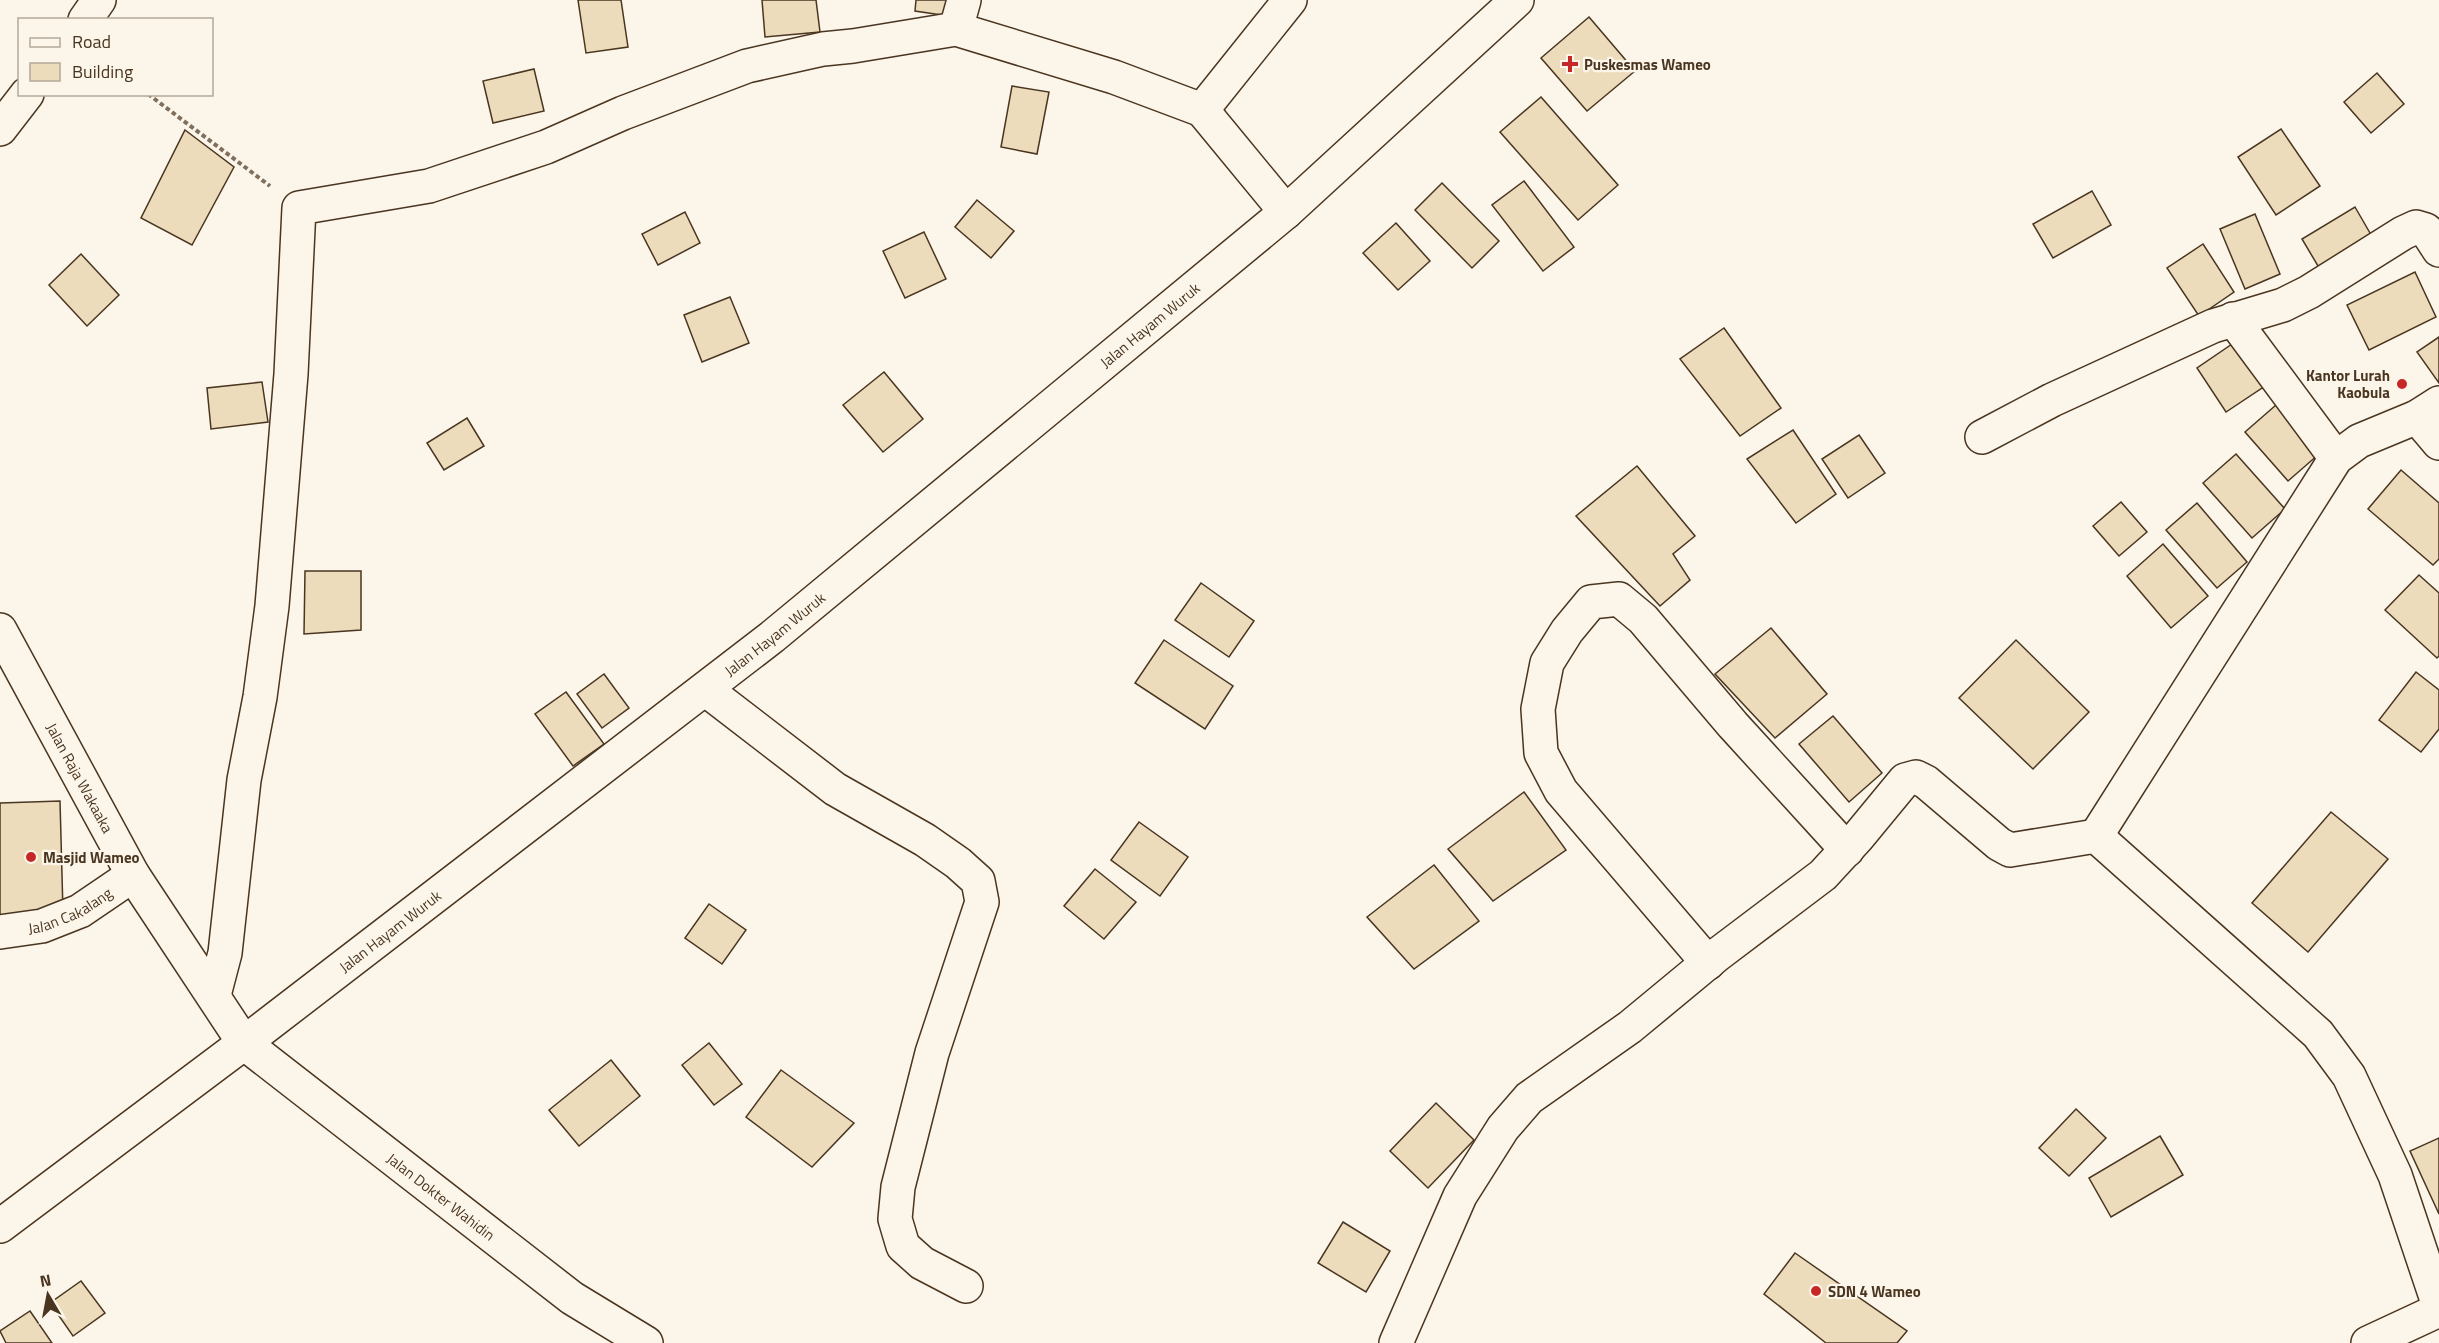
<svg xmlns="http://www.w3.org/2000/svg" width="2439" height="1343" font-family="'Titillium Web',sans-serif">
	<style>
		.building { fill: #ecdcbc; stroke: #4a3520; stroke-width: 1.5 }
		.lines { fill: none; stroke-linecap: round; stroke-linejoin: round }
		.street-casing { stroke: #4a3520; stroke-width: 36 }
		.secondary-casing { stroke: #4a3520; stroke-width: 36 }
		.path { stroke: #7f6f5c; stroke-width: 4; stroke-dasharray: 4.5 3; stroke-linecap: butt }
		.street { stroke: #fbf6e9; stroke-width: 33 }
		.secondary { stroke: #fbf6e9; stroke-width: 33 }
		.poi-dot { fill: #c62828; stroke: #fbf6e9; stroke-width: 2 }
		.labels { text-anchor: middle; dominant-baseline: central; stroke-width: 4.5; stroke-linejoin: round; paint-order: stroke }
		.poi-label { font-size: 15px; font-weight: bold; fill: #4a3520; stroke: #fbf6e9; text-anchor: start }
		.street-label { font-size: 15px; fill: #4a3520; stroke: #fbf6e9 }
	</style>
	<rect width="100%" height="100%" fill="#fbf6e9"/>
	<!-- building -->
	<g class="building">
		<path d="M578,0H621L628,47L586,53Z"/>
		<path d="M762,0H816L820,32L765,37Z"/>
		<path d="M916,0H958L955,17L915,11Z"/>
		<path d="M1589,17L1635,71L1587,111L1541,58Z"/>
		<path d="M534,69L544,111L493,123L483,81Z"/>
		<path d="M2377,73L2404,104L2371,133L2344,102Z"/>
		<path d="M1012,86L1049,92L1037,154L1001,147Z"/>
		<path d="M1541,97L1618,185L1578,220L1500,132Z"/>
		<path d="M2281,129L2320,186L2276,215L2238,157Z"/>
		<path d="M185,130L234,167L192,245L141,218Z"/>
		<path d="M1524,181L1574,247L1543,271L1492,205Z"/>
		<path d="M1442,183L1499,241L1472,268L1415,210Z"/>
		<path d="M2092,191L2111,225L2053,258L2033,224Z"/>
		<path d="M977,200L1014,231L991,258L955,227Z"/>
		<path d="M2355,207L2374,240L2321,271L2302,239Z"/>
		<path d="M685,212L700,243L658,265L642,234Z"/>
		<path d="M2255,214L2280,274L2245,289L2220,229Z"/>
		<path d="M1396,223L1430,261L1398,290L1363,253Z"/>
		<path d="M924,232L946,279L905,298L883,251Z"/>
		<path d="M2203,244L2234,292L2199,316L2167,268Z"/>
		<path d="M81,254L119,295L87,326L49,285Z"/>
		<path d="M2415,272L2436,317L2369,350L2347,305Z"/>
		<path d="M730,297L749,343L702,362L684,315Z"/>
		<path d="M1724,328L1781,408L1740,436L1680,359Z"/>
		<path d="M2439,337V383L2417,352Z"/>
		<path d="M2238,340L2268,384L2226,412L2197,368Z"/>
		<path d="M884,372L923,419L883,452L843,405Z"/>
		<path d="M262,382L268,422L211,429L207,388Z"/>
		<path d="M2276,405L2319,454L2288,481L2245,432Z"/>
		<path d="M467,418L484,446L444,470L427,443Z"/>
		<path d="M1793,430L1836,494L1796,523L1747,459Z"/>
		<path d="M1859,435L1885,473L1848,498L1822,459Z"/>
		<path d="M2236,454L2285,509L2252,538L2203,483Z"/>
		<path d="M1637,466L1695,536L1673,554L1690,580L1660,606L1576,516Z"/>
		<path d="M2401,470L2439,503V559L2433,565L2368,509Z"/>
		<path d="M2121,502L2147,532L2119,556L2093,526Z"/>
		<path d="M2197,503L2247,562L2217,588L2166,530Z"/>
		<path d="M2163,544L2208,596L2171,628L2127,576Z"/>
		<path d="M305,571H361V630L304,634Z"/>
		<path d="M2419,575L2439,593V656L2437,658L2385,610Z"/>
		<path d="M1201,583L1254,621L1229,657L1175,620Z"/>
		<path d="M1771,628L1827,694L1775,738L1715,674Z"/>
		<path d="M1164,640L1233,686L1205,729L1135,683Z"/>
		<path d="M2016,640L2089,712L2033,769L1959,698Z"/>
		<path d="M2416,672L2439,690V729L2421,752L2379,720Z"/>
		<path d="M604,674L629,708L602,728L577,694Z"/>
		<path d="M566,692L604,744L573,766L535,714Z"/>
		<path d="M1833,716L1882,773L1849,802L1799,744Z"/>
		<path d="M1524,792L1566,850L1493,901L1448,849Z"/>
		<path d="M60,801L63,912L0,918V803Z"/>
		<path d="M2331,812L2388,859L2308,952L2252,903Z"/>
		<path d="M1139,822L1188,857L1160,896L1111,860Z"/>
		<path d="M1434,865L1479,921L1414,969L1367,917Z"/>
		<path d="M1095,869L1136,902L1104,939L1064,906Z"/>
		<path d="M709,904L746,930L722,964L685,938Z"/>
		<path d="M709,1043L742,1084L714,1105L682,1065Z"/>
		<path d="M611,1060L640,1096L579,1146L549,1110Z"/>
		<path d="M781,1070L854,1123L812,1167L746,1117Z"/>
		<path d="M1436,1103L1474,1140L1428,1188L1390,1151Z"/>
		<path d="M2076,1109L2106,1138L2069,1176L2039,1148Z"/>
		<path d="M2160,1136L2183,1175L2111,1217L2089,1178Z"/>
		<path d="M2439,1138V1214L2410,1151Z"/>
		<path d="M1343,1222L1390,1251L1366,1292L1318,1263Z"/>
		<path d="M1795,1253L1907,1331L1897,1343H1826L1764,1294Z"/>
		<path d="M81,1281L105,1313L73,1336L50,1303Z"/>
		<path d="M30,1311L52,1343H6L0,1331Z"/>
	</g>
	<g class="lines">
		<defs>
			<g id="street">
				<path d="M956,29L964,0"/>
				<path d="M1202,110L1286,212"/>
				<path d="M2233,319L2336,458"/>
				<path d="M2417,417L2439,443"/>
				<path d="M1982,437L2052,400L2213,326L2283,305L2309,292L2403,233L2416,227L2426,230L2439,250"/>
				<path d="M705,689L835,789L925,840L958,863L978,881L982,902L932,1053L898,1187L895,1219L903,1246L922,1263L966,1286"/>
				<path d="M2096,836L2336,458L2359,441L2417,417L2439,403"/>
				<path id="s1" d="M0,932L42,926L80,911L133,875"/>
				<path d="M1708,963L1561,791L1541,753L1538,709L1547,663L1567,631L1591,602L1619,599L1643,619L1733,725L1847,850"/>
				<path d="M214,995L225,953L244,780L260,697L272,606L291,374L299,208L429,186L546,147L623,113L747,66L823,49L853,46L956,29L1114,77L1202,110L1290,0"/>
				<path d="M1396,1343L1460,1196L1503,1128L1529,1098L1630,1027L1717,955L1823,875L1858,837L1905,780L1916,777L1926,782L1999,844L2010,850L2096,836L2318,1034L2349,1076L2395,1175L2439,1306"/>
			</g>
			<g id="secondary">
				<path d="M85,20L99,0"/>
				<path d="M0,129L27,94"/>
				<path id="s2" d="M0,630L133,875L244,1043L572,1298L646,1343"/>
				<path id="s3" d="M0,1226L244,1043L772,637L1286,212L1517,0"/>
				<path d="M2368,1343L2439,1310"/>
			</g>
		</defs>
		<!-- street casing -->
		<use href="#street" class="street-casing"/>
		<!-- secondary casing -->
		<use href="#secondary" class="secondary-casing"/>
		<!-- path -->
		<path class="path" d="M148,94L270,186"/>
		<!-- street -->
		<use href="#street" class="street"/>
		<!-- secondary -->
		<use href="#secondary" class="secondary"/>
	</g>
	<!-- markers -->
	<g class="poi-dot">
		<path d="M1567 55h6v6h6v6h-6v6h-6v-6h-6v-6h6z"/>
		<circle cx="2402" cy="384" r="6"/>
		<circle cx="31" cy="857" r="6"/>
		<circle cx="1816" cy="1291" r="6"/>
	</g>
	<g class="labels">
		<!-- poi labels -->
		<g class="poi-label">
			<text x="1584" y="64">Puskesmas Wameo</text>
			<text x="2390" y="375" text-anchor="end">Kantor Lurah<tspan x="2390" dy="17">Kaobula</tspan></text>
			<text x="43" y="857">Masjid Wameo</text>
			<text x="1828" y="1291">SDN 4 Wameo</text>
		</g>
		<!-- street labels -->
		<g class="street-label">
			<text stroke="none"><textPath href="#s3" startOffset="1461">Jalan Hayam Wuruk</textPath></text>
			<text stroke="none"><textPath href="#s3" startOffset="975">Jalan Hayam Wuruk</textPath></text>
			<text stroke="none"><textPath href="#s2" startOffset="168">Jalan Raja Wakaaka</textPath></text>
			<text stroke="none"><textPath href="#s1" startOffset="74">Jalan Cakalang</textPath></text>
			<text stroke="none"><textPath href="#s3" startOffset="489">Jalan Hayam Wuruk</textPath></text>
			<text stroke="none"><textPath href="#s2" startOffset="730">Jalan Dokter Wahidin</textPath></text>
		</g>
	</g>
	<!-- legend -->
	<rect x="18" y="18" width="195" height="78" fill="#fbf6e9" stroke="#b4a999" stroke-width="1.5"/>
	<rect x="30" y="38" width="30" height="9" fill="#fbf6e9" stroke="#b4a999" stroke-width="1.5"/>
	<text x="72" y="48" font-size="18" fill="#4a3520">Road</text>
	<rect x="30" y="63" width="30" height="18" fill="#ecdcbc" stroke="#b4a999" stroke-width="1.5"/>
	<text x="72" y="78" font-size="18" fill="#4a3520">Building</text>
	<!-- north arrow -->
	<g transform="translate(48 1295) rotate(350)" stroke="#fbf6e9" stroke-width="4.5" paint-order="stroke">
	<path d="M0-4.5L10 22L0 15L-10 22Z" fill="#4a3520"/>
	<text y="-9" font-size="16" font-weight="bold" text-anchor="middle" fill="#4a3520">N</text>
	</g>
</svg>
